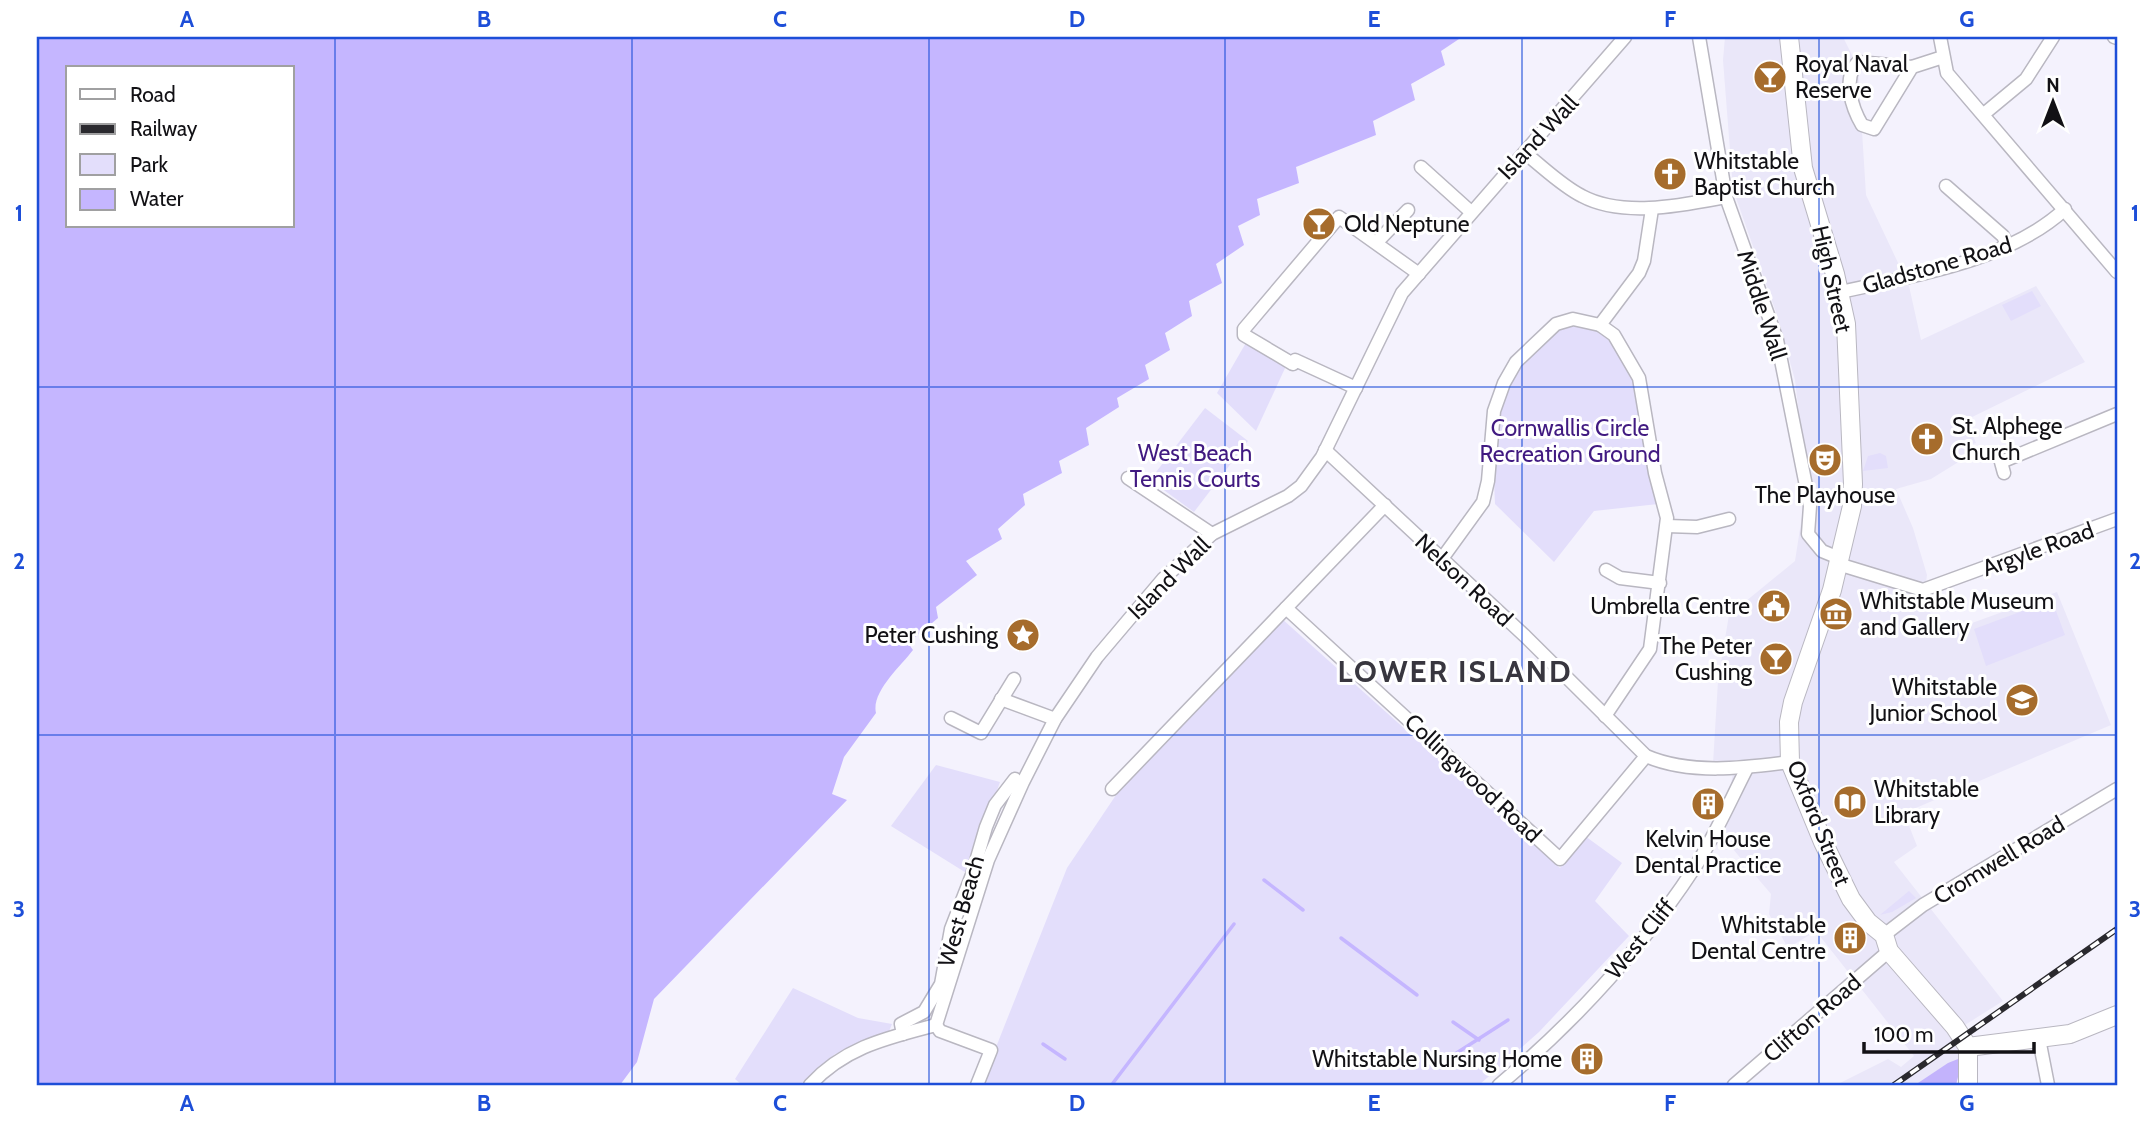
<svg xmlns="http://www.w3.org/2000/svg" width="2154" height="1122" font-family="Cabin,sans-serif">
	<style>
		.built { fill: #eae7f9 }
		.green { fill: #e3defb }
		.forest { fill: #c3b3fc }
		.water { fill: #c5b6ff; fill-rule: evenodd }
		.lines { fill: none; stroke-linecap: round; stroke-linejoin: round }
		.stream { stroke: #c5b6ff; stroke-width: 3.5 }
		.street-casing { stroke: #b9b7c1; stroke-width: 15 }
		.secondary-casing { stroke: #b9b7c1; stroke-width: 20 }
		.street { stroke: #fff; stroke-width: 12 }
		.secondary { stroke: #fff; stroke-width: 18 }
		.rail-casing { stroke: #2a292e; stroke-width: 6 }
		.rail { stroke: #fff; stroke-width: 3.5; stroke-dasharray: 10; stroke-linecap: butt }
		.grid { fill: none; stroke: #1d4ed8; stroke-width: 2; stroke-opacity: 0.55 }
		.labels { text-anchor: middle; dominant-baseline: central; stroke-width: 6; stroke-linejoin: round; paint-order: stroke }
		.poi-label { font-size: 23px; fill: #121115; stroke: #fff; text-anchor: start }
		.street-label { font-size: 23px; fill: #121115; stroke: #fff }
		.park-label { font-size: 23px; fill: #411a81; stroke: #fff }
		.district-label { font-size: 30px; font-weight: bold; letter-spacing: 2px; fill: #38363f; stroke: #fff }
		.neatline { fill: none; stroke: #1d4ed8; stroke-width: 2.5 }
		.grid-label { font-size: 23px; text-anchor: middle; font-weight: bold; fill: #1d4ed8 }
	</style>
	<rect width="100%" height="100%" fill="#f4f2fd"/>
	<!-- built -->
	<path class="built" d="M1725,37H1843L1858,67L1866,195L1909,286L1921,340L2036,286L2085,362L1966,420L1976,443L1969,445L1973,453L1931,479L1896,489L1913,528L1927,575L1924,597L1939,635L2057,592L2111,725L1904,813L1917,846L1894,862L2003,1001L1949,1035L1963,1057L1956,1085H1836L1888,1059L1901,1067L1914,1056L1816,931L1788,948L1769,914L1771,894L1721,835L1735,763L1713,764L1718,681L1729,615L1795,561L1807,484L1795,380L1777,315L1733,189L1723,60Z"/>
	<!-- green -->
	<g class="green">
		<path d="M2032,291L2041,306L2011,321L2002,305Z"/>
		<path d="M1573,325C1579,325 1589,325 1595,327C1643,348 1649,458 1658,504L1594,511L1554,562L1495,504C1492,448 1495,389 1538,347C1549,337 1558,328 1573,325Z"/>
		<path d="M1247,341L1286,366L1256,431L1217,393Z"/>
		<path d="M1205,408L1248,441L1194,512L1150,480Z"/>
		<path d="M1880,453L1886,456L1888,468L1863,471L1868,456Z"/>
		<path d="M2052,600L2065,635L1986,666L1974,629Z"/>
		<path d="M1281,618L1560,868L1585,836L1622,863L1595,901L1629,936L1539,1032L1479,1085H981L1067,868L1116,795Z"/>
		<path d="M936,765L1000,782L968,874L891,826Z"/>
		<path d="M1909,891L1916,898L1892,912L1880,915Z"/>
		<path d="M793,988L858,1018L892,1024L888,1034L835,1054L800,1085H742L735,1079Z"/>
	</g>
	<!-- forest -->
	<path class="forest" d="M1963,1057L1956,1085H1915L1948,1063Z"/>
	<!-- water -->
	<path class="water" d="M37,37H1462L1441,51L1445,65L1411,84L1415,100L1373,121L1376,135L1296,167L1299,183L1257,199L1260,215L1238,226L1244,245L1216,264L1222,283L1189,301L1192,316L1165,333L1170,350L1145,365L1149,379L1117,398L1119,407L1086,428L1089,445L1059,461L1062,473L1023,494L1025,505L998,529L1002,539L966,561L977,575L936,607L938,618L908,643L913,650C901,666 871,692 876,713L844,757L832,794L847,800L654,999L637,1062L620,1085H37ZM68,68H292V226H68Z"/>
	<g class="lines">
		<!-- stream -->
		<g class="stream">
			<path d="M1264,880L1303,910"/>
			<path d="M1341,938L1417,995"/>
			<path d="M1453,1022L1479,1040"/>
			<path d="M1043,1044L1065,1059"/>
			<path d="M1455,1054L1508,1020"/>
			<path d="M1113,1083L1234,924"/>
		</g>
		<defs>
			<g id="street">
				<path d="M1699,37L1726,197L1777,340L1810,506L1808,534L1822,551L1839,558"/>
				<path d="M1940,37L1947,73L2117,272"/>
				<path d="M2114,37L2117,38"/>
				<path d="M1912,67L1874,129L1862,125C1852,108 1842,78 1858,62L1912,67L1943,57"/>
				<path d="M1985,113L2026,79L2053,37"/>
				<path d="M1526,154C1544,168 1562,186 1582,196C1623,218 1683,205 1726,197"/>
				<path d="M1421,167L1471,212"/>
				<path d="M1946,186L2003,236L2008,247"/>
				<path d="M1377,242L1408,210"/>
				<path d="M1840,292C1913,276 2009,261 2065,209"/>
				<path d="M1600,325L1639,273L1644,261L1652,209"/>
				<path d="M1356,388L1295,360L1293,364L1244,335V329L1339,217L1419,274"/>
				<path d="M1325,450L1525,636L1646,756C1690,775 1744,768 1790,762"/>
				<path d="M2004,473L2001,462L2117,414"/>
				<path d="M1128,478L1212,534"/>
				<path d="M1667,526L1697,527L1729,519"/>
				<path d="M1441,560L1483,502L1488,481L1494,411L1504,383L1516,362L1556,324L1573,319L1600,325L1614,335L1639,378L1655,473L1667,518L1650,649L1605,716"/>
				<path d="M1838,564L1923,590L2117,519"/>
				<path d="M1606,570L1620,578L1660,583"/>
				<path d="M1286,608L1560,859L1646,756"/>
				<path d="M1001,699L1055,719"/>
				<path d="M951,718L981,733L1014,679"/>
				<path d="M1112,789L1385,505"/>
				<path d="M1884,935L1923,905L2117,789"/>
				<path d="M936,1025L988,860L1023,782L1055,719L1097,657L1163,579L1212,534L1288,496L1301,486L1322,457L1402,293L1625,37"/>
				<path d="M936,1025L940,1031L991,1050L977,1085"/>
				<path d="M903,1034L901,1024L924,1012L941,984L951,929L972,875L986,827L995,805L1015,779"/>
				<path d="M2039,1039L2048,1085"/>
				<path d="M810,1085C845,1047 887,1038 936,1025"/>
				<path d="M1499,1085C1573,1023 1642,948 1695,867C1715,836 1730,801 1747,768"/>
				<path d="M1734,1085L1889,951"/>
			</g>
			<g id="secondary">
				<path d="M1789,37L1803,168L1835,274L1846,324L1853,484L1852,506L1832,590L1793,702L1789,722L1790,762L1823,842L1851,899L1868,922L1884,935L1889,951L1955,1027L1968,1047V1085"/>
				<path d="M1968,1047L2070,1034L2117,1015"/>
			</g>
		</defs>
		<!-- street casing -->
		<use href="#street" class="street-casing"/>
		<!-- secondary casing -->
		<use href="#secondary" class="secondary-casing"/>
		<!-- street -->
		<use href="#street" class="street"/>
		<!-- secondary -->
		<use href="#secondary" class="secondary"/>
		<defs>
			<path id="rail" d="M1894,1085L2117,929"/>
		</defs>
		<!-- rail casing -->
		<use href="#rail" class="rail-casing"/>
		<!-- rail -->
		<use href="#rail" class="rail"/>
	</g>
	<!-- grid -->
	<path class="grid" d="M335,37V1085M632,37V1085M929,37V1085M1225,37V1085M1522,37V1085M1819,37V1085M37,387H2117M37,735H2117"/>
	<!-- icons -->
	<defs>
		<symbol id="bar-disc" viewBox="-11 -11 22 22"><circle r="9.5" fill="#a66c2c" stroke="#fff"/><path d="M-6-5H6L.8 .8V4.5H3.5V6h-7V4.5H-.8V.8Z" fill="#fff"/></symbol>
		<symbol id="church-disc" viewBox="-11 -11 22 22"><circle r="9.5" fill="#a66c2c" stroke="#fff"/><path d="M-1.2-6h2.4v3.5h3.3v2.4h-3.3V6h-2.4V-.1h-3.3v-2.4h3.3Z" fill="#fff"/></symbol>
		<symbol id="theatre-disc" viewBox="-11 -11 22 22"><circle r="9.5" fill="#a66c2c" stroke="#fff"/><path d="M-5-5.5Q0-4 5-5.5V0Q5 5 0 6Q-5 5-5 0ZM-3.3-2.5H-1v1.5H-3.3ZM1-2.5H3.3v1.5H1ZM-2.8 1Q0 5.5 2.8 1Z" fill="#fff"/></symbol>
		<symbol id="civic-disc" viewBox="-11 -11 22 22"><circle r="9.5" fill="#a66c2c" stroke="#fff"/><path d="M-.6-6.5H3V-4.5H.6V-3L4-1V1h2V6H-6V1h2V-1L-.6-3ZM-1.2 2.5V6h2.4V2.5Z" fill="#fff"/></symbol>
		<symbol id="museum-disc" viewBox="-11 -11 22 22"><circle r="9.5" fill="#a66c2c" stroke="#fff"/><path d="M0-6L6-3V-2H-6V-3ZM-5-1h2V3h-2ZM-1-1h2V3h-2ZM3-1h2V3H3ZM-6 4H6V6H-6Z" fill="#fff"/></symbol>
		<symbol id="sight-disc" viewBox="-11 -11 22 22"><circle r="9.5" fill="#a66c2c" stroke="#fff"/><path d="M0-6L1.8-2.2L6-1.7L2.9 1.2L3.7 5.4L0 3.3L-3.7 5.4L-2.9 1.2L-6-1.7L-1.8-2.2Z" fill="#fff"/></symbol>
		<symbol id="school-disc" viewBox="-11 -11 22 22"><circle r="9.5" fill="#a66c2c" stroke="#fff"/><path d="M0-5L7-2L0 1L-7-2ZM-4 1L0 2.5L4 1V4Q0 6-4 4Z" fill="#fff"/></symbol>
		<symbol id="library-disc" viewBox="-11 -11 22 22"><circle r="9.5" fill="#a66c2c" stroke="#fff"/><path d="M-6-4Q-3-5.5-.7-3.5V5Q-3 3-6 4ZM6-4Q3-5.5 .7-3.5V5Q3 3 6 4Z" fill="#fff"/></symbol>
		<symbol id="building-disc" viewBox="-11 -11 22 22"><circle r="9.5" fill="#a66c2c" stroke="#fff"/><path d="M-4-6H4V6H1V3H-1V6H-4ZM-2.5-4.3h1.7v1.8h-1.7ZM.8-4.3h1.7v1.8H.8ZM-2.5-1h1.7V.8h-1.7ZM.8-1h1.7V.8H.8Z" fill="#fff"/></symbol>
	</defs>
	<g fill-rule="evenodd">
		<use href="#bar-disc" x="1751" y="58" width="38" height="38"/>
		<use href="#church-disc" x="1651" y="155" width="38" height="38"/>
		<use href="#bar-disc" x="1300" y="205" width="38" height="38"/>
		<use href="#church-disc" x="1908" y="420" width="38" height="38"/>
		<use href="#theatre-disc" x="1806" y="441" width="38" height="38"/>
		<use href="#civic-disc" x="1755" y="587" width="38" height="38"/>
		<use href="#museum-disc" x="1817" y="595" width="38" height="38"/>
		<use href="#sight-disc" x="1004" y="616" width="38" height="38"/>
		<use href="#bar-disc" x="1757" y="640" width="38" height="38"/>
		<use href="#school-disc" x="2003" y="681" width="38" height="38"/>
		<use href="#library-disc" x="1831" y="783" width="38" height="38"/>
		<use href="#building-disc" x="1689" y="785" width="38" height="38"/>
		<use href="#building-disc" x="1831" y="919" width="38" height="38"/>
		<use href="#building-disc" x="1568" y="1040" width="38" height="38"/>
	</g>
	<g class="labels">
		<!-- poi labels -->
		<g class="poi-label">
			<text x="1795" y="64">Royal Naval<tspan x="1795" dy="26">Reserve</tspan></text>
			<text x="1694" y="161">Whitstable<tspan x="1694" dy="26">Baptist Church</tspan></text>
			<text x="1344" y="224">Old Neptune</text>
			<text x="1952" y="426">St. Alphege<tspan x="1952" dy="26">Church</tspan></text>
			<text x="1825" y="495" text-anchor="middle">The Playhouse</text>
			<text x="1860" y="601">Whitstable Museum<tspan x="1860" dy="26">and Gallery</tspan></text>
			<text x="1750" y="606" text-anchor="end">Umbrella Centre</text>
			<text x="998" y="635" text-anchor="end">Peter Cushing</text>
			<text x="1752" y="646" text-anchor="end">The Peter<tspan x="1752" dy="26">Cushing</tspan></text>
			<text x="1997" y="687" text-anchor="end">Whitstable<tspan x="1997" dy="26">Junior School</tspan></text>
			<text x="1874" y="789">Whitstable<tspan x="1874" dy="26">Library</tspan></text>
			<text x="1708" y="839" text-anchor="middle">Kelvin House<tspan x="1708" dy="26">Dental Practice</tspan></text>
			<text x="1826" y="925" text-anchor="end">Whitstable<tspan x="1826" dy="26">Dental Centre</tspan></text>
			<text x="1562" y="1059" text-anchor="end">Whitstable Nursing Home</text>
		</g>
		<!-- street labels -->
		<g class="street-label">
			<text transform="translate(1538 137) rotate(-47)">Island Wall</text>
			<text transform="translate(1937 265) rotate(-16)">Gladstone Road</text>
			<text transform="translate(1832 279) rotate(77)">High Street</text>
			<text transform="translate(1762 305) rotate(72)">Middle Wall</text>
			<text transform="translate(2038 549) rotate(-20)">Argyle Road</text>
			<text transform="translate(1169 578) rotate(-45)">Island Wall</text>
			<text transform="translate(1464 580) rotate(43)">Nelson Road</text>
			<text transform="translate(1473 778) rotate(43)">Collingwood Road</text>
			<text transform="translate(1819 823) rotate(68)">Oxford Street</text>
			<text transform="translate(1999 860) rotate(-31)">Cromwell Road</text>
			<text transform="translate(961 911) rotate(-74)">West Beach</text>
			<text transform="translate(1640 939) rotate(-51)">West Cliff</text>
			<text transform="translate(1812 1018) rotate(-41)">Clifton Road</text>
		</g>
		<!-- park labels -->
		<g class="park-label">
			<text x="1570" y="428">Cornwallis Circle<tspan x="1570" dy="26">Recreation Ground</tspan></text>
			<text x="1195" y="453">West Beach<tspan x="1195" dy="26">Tennis Courts</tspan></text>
		</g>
		<!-- district labels -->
		<g class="district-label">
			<text x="1455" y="671">LOWER ISLAND</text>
		</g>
	</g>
	<!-- border -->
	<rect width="2154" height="1122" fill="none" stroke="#ffffff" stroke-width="77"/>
	<!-- legend -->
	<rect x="66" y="66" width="228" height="161" fill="#ffffff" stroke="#a0a0a1" stroke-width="2"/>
	<rect x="80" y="89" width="35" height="10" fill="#ffffff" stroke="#a0a0a1" stroke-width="2"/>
	<text x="130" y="102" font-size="21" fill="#121115">Road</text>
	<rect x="80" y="124" width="35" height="10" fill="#2a292e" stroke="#a0a0a1" stroke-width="2"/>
	<text x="130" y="136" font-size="21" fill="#121115">Railway</text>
	<rect x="80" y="154" width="35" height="21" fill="#e3defb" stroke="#a0a0a1" stroke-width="2"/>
	<text x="130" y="172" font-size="21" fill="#121115">Park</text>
	<rect x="80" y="189" width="35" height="21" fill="#c5b6ff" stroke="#a0a0a1" stroke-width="2"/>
	<text x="130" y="206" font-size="21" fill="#121115">Water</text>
	<!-- north arrow -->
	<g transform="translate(2053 102)" stroke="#ffffff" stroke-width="5" paint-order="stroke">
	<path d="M0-5L12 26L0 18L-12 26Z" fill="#121115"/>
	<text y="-10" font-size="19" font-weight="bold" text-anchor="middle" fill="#121115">N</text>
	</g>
	<!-- scale -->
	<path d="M1864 1042v10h170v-10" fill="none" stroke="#121115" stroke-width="3.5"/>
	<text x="1874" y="1042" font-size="21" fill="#121115" stroke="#ffffff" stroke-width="5" paint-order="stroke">100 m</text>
	<rect x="38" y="38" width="2078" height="1046" class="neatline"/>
	<g class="grid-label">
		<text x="187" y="27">A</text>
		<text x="484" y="27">B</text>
		<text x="780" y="27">C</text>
		<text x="1077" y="27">D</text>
		<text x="1374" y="27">E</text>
		<text x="1670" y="27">F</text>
		<text x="1967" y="27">G</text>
		<text x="19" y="221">1</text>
		<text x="2135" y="221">1</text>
		<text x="19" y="569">2</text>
		<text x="2135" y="569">2</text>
		<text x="19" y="917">3</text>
		<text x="2135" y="917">3</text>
		<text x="187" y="1111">A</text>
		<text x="484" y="1111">B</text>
		<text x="780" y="1111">C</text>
		<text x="1077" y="1111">D</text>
		<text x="1374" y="1111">E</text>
		<text x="1670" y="1111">F</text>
		<text x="1967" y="1111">G</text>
	</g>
</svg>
